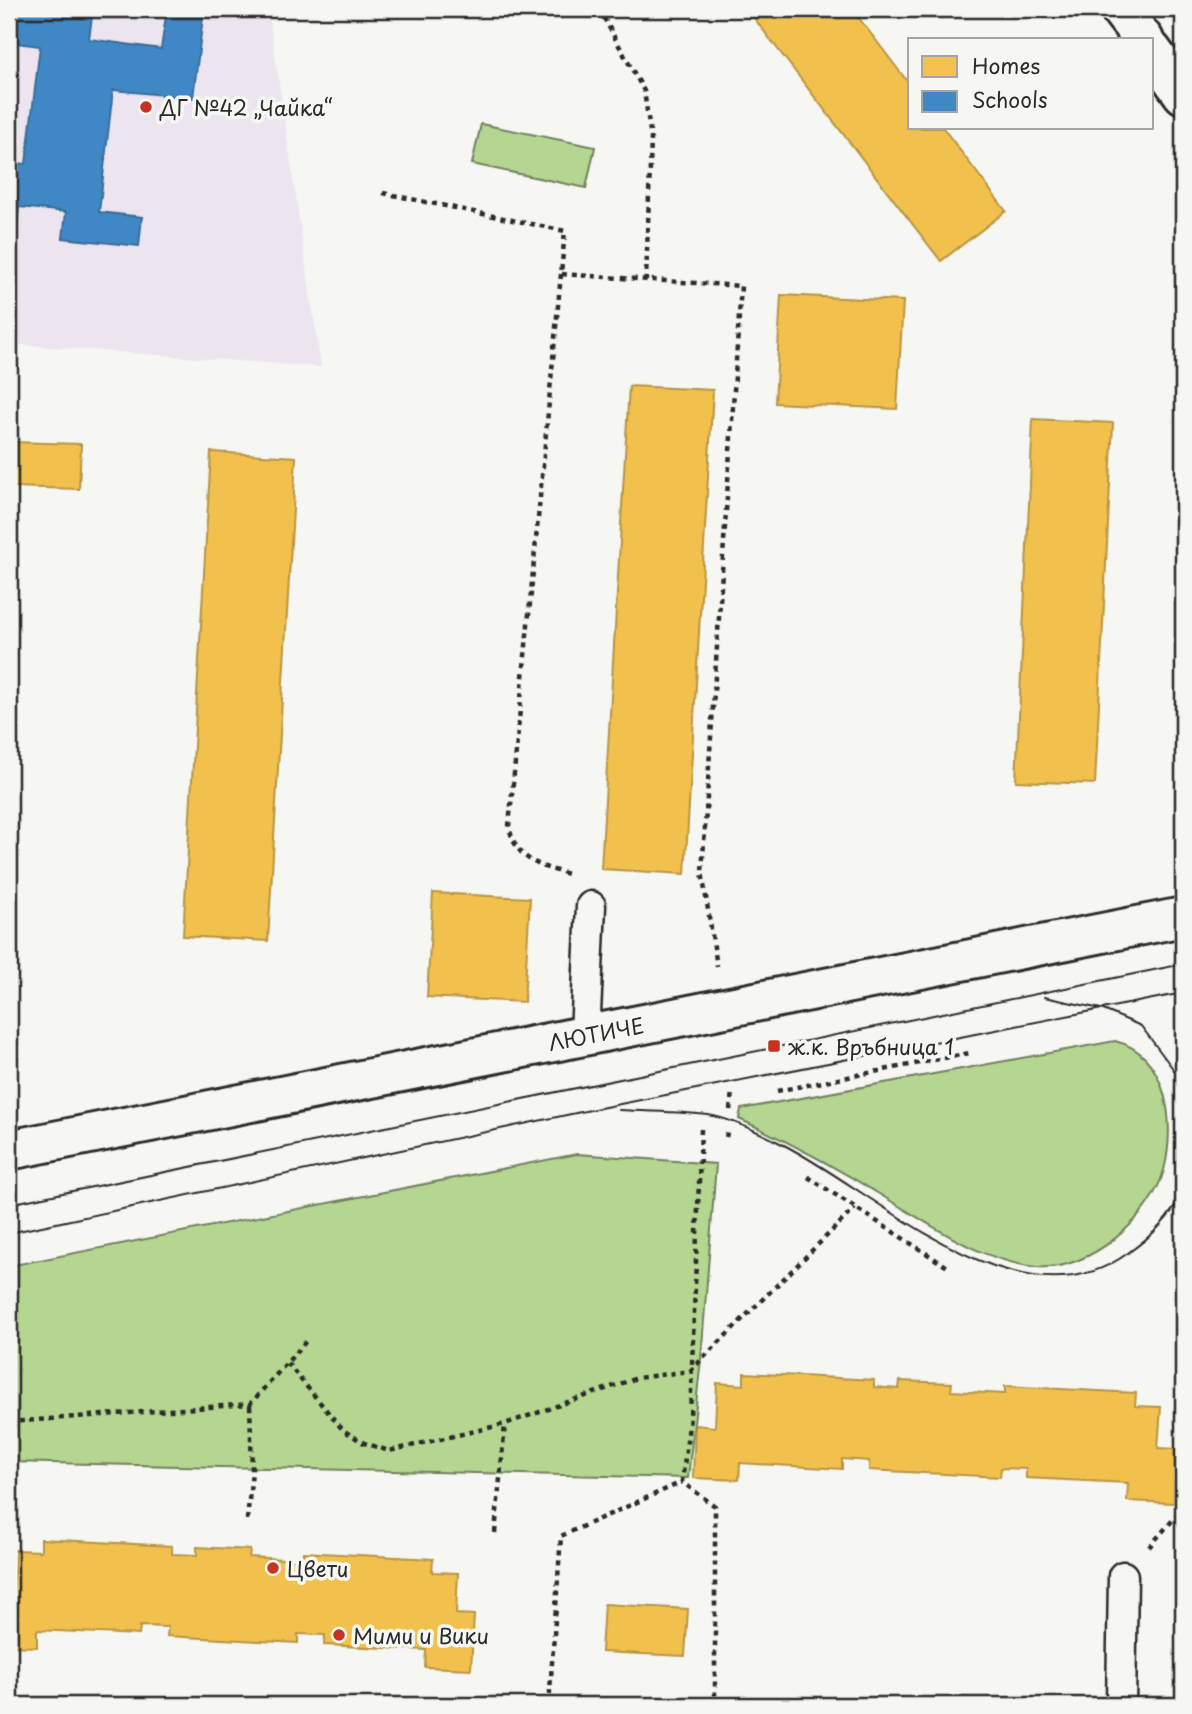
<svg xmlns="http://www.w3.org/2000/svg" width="1192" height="1714" font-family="'Playpen Sans',sans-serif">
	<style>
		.built { fill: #ece4ef }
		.green { fill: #b5d690; stroke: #70805e; stroke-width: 2 }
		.homes { fill: #f2c14e; stroke: #b69444; stroke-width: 2 }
		.schools { fill: #3f88c5; stroke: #396c97; stroke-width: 2 }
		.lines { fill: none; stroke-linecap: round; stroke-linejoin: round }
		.service-casing { stroke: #2b2b2b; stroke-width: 33 }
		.minor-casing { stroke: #2b2b2b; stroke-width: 44 }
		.path { stroke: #2b2b2b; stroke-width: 4.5; stroke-dasharray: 5 5; stroke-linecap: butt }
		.service { stroke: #f6f6f2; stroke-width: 28 }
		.minor { stroke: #f6f6f2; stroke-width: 38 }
		.tram { stroke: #2b2b2b; stroke-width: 2 }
		.poi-dot { fill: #c8321e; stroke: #f6f6f2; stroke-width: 2.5 }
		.labels { text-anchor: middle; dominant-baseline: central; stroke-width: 7; stroke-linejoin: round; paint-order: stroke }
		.poi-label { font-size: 21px; fill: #2b2b2b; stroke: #f6f6f2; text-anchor: start }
		.street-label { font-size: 21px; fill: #2b2b2b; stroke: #f6f6f2 }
	</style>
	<rect width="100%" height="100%" fill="#f6f6f2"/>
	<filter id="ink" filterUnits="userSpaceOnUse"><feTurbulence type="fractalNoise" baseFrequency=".0143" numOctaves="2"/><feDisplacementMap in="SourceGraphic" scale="14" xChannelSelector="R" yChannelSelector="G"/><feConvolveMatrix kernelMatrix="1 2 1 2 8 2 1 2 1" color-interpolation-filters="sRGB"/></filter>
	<g filter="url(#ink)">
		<!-- built -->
		<path class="built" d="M9,9H268L321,367L9,344Z"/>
		<!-- green -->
		<g class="green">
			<path d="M481,124L595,147L586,188L472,164Z"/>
			<path d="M1115,1041C1168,1054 1176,1124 1164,1170C1151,1218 1089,1272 1037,1267C980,1261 933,1226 884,1197C837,1168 790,1142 739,1119L741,1109Z"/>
			<path d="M577,1154L716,1164L701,1359L688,1478L9,1462V1266Z"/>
		</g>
		<!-- homes -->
		<g class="homes">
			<path d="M747,9H852L910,85V128H943L1006,211L941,261Z"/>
			<path d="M781,295L903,301L897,409L775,403Z"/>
			<path d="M629,386L713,390L685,874L601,869Z"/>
			<path d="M1033,419L1113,423L1095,784L1016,781Z"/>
			<path d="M10,442L81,444L79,489L9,487Z"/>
			<path d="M211,452L296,457L268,941L183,936Z"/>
			<path d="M433,893L530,898L524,1002L427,997Z"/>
			<path d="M744,1373L874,1380V1387L899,1389L900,1381L952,1383L951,1391L1005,1394V1386L1136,1393L1135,1406L1161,1407L1158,1448L1176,1449L1174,1503L1127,1501L1128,1483L1026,1478V1469L1001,1468L1000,1477L869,1470V1461L842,1459V1469L740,1463L739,1480L693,1478L695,1425L715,1427L717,1383L744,1385Z"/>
			<path d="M41,1539L172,1546V1554L197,1555V1547L250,1550L249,1557L302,1560L303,1552L433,1559L432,1572L458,1573L456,1614L474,1615L471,1669L425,1667L426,1650L324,1645L325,1635L298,1634V1643L167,1636L168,1627L140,1626L139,1635L37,1630V1647L9,1646V1593H13L15,1550L41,1551Z"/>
			<path d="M604,1604L688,1609L685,1656L601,1652Z"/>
		</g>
		<!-- schools -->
		<path class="schools" d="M9,9H93L89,39L161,49L167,9H204L193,98L113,90L99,212L142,217L139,246L63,238L66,212L19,207L9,299V162L26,164L40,46L9,42Z"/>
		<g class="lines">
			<defs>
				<g id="service">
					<path d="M585,1035L591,906"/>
					<path d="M1121,1705L1123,1576"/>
				</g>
				<g id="minor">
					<path d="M1120,9L1144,40"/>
					<path d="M1152,51L1183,94"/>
					<path d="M9,1150L1183,917"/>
				</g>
			</defs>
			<!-- service casing -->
			<use href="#service" class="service-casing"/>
			<!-- minor casing -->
			<use href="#minor" class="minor-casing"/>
			<!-- path -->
			<g class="path">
				<path d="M599,9L644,91L651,138L646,280"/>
				<path d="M383,193L565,231L561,274L741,286L702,872L717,966"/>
				<path d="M561,274L509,826C515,859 538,866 568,874"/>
				<path d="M777,1091L970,1053"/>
				<path d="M730,1110L732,1092"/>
				<path d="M701,1129L690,1417L682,1482L715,1506V1705"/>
				<path d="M726,1137L727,1133"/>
				<path d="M808,1177L949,1268"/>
				<path d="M287,1363L343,1430L364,1443L389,1451L505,1424L637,1378L690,1371L855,1208"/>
				<path d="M9,1422L250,1404L308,1339"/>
				<path d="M247,1520L252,1471L250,1404"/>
				<path d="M495,1533L505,1424"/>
				<path d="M1149,1547L1179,1513L1183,1437"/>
				<path d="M549,1705L561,1536L682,1482"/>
			</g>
			<!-- service -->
			<use href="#service" class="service"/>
			<!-- minor -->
			<use href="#minor" class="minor"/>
			<!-- tram -->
			<g class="tram">
				<path d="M1044,997L1101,1009L1141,1026L1183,1082"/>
				<path d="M619,1110C648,1112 679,1111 708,1115C732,1119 761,1133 782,1144C878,1192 1019,1334 1128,1253C1152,1236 1171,1218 1183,1191"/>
				<path d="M9,1204L1183,964"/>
				<path d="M9,1233L595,1109L1183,993"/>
			</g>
		</g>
	</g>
	<!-- markers -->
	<g class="poi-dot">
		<circle cx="146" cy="107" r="7"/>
		<rect x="767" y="1039" width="14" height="14" rx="3.5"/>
		<circle cx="273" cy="1568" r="7"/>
		<circle cx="339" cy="1635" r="7"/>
	</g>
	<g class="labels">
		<!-- poi labels -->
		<g class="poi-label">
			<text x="160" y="107">ДГ №42 „Чайка“</text>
			<text x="788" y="1046">ж.к. Връбница 1</text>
			<text x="287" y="1568">Цвети</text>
			<text x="353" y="1635">Мими и Вики</text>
		</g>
		<!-- street labels -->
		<g class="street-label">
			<text transform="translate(596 1033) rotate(-11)">ЛЮТИЧЕ</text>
		</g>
	</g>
	<!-- margin -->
	<rect width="1192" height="1714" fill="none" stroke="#f6f6f2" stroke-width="35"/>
	<rect x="18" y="18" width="1157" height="1679" fill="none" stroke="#2b2b2b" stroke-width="2.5" filter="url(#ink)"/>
	<!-- legend -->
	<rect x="908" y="38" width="245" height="91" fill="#f6f6f2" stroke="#a5a5a2" stroke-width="2"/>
	<rect x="922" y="56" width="35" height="21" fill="#f2c14e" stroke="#a5a5a2" stroke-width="2"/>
	<text x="972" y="74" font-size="21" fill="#2b2b2b">Homes</text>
	<rect x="922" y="91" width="35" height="21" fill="#3f88c5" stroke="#a5a5a2" stroke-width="2"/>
	<text x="972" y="108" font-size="21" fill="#2b2b2b">Schools</text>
</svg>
